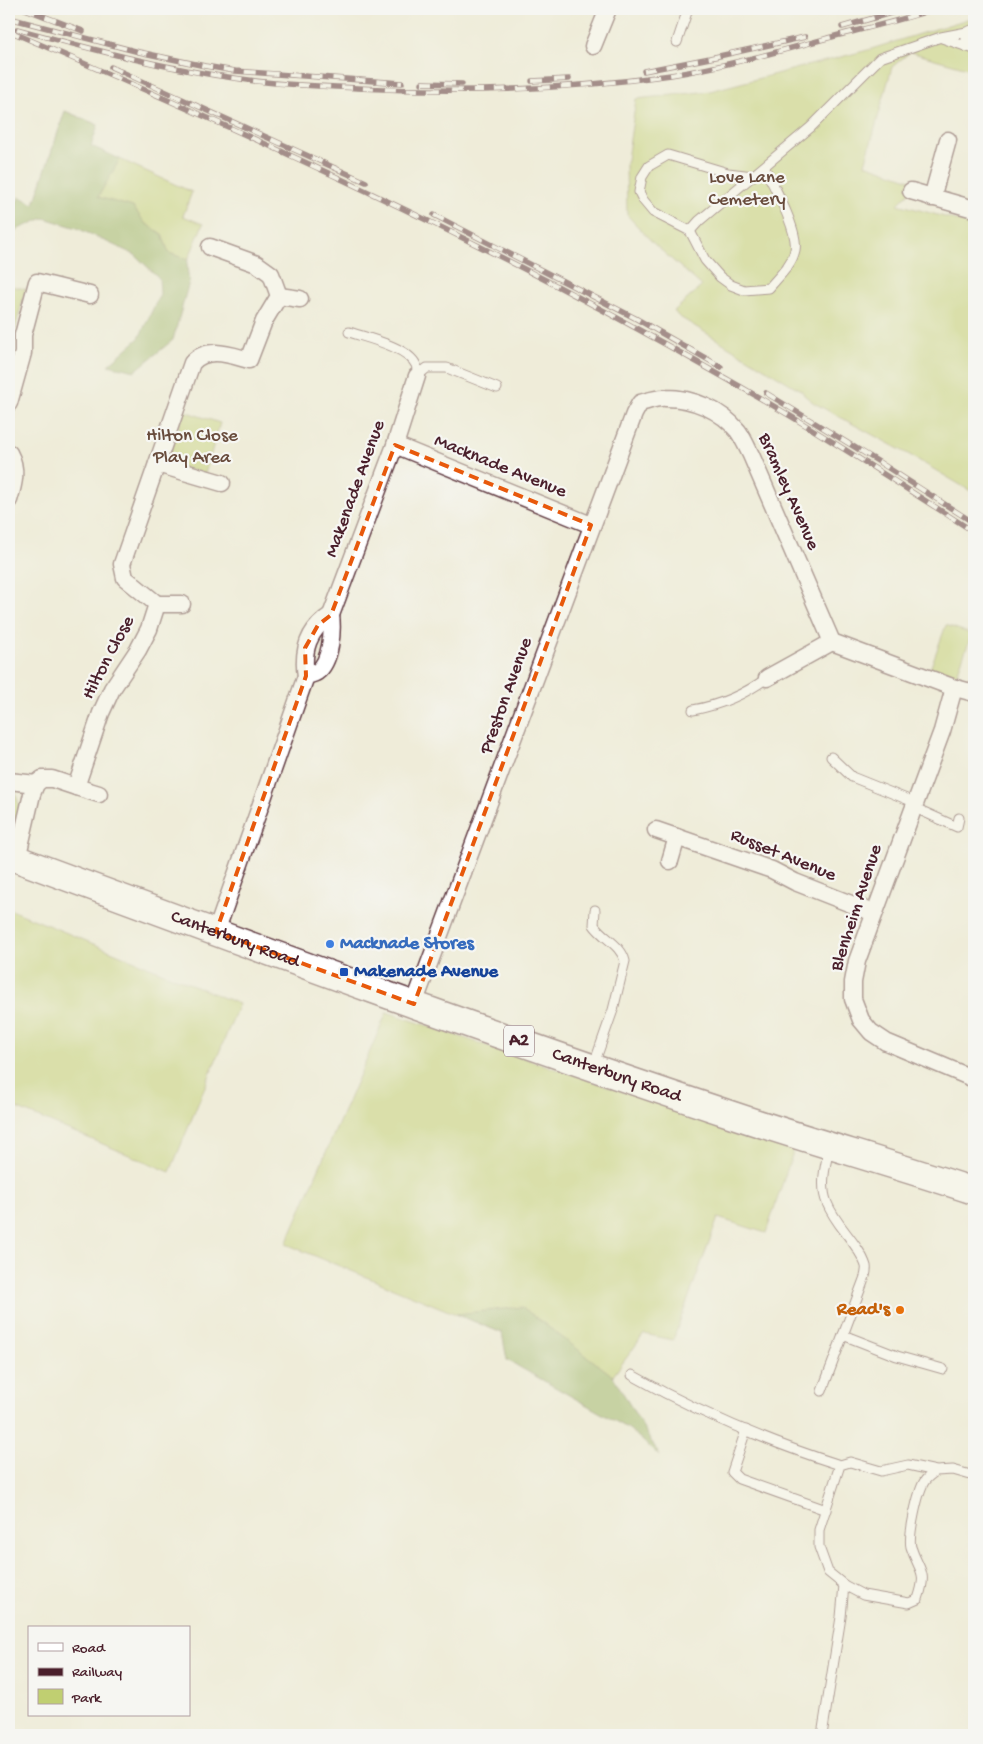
<svg xmlns="http://www.w3.org/2000/svg" width="983" height="1744" font-family="'Gochi Hand',sans-serif">
	<style>
		.green { fill: #c0cf71; stroke: #85774e }
		.forest { fill: #98b263; stroke: #716847 }
		.lines { fill: none; stroke-linecap: round; stroke-linejoin: round }
		.lane-casing { stroke: #633e45; stroke-width: 11 }
		.street-casing { stroke: #633e45; stroke-width: 19 }
		.primary-casing { stroke: #633e45; stroke-width: 29 }
		.lane { stroke: #fff; stroke-width: 9 }
		.street { stroke: #fff; stroke-width: 16 }
		.primary { stroke: #fff; stroke-width: 26 }
		.rail-casing { stroke: #4a1f2b; stroke-width: 5.5 }
		.rail { stroke: #f6f6f2; stroke-width: 4; stroke-dasharray: 11; stroke-linecap: butt }
		.marked { fill: none; stroke: #e8590c; stroke-width: 4; stroke-dasharray: 10 6; stroke-linejoin: round }
		.shop-dot { fill: #3f7fe0; stroke: #f6f6f2; stroke-width: 2 }
		.transit-dot { fill: #1a4fb4; stroke: #f6f6f2; stroke-width: 2 }
		.food-dot { fill: #e8710a; stroke: #f6f6f2; stroke-width: 2 }
		.labels { text-anchor: middle; dominant-baseline: central; stroke-width: 4.5; stroke-linejoin: round; paint-order: stroke }
		.shield { fill: #f6f6f2; stroke: #7e6067; stroke-width: 1 }
		.shield-label { font-size: 18px; font-weight: bold; fill: #4a1f2b }
		.park-label { font-size: 19px; fill: #684b3c; stroke: #f6f6f2 }
		.street-label { font-size: 19px; fill: #4a1f2b; stroke: #f6f6f2 }
		.shop-label { font-size: 19px; font-weight: bold; fill: #366cbe; stroke: #f6f6f2; text-anchor: start }
		.transit-label { font-size: 19px; font-weight: bold; fill: #164399; stroke: #f6f6f2; text-anchor: start }
		.food-label { font-size: 19px; font-weight: bold; fill: #c56008; stroke: #f6f6f2; text-anchor: end }
	</style>
	<rect width="100%" height="100%" fill="#f6f6f2"/>
	<filter id="ink" filterUnits="userSpaceOnUse"><feTurbulence type="fractalNoise" baseFrequency=".02" numOctaves="2"/><feDisplacementMap in="SourceGraphic" scale="10" xChannelSelector="R" yChannelSelector="G"/><feConvolveMatrix kernelMatrix="1 2 1 2 8 2 1 2 1" color-interpolation-filters="sRGB"/></filter>
	<filter id="wash" filterUnits="userSpaceOnUse"><feTurbulence type="fractalNoise" baseFrequency=".0096" numOctaves="4" result="noise"/><feDisplacementMap in="SourceGraphic" scale="20" xChannelSelector="R" yChannelSelector="G"/><feGaussianBlur stdDeviation="1.12" result="paint"/><feColorMatrix in="noise" values="0 0 0 0 0 0 0 0 0 0 0 0 0 0 0 0 0 1.4 0 .05"/><feComposite in="paint" operator="in"/></filter>
	<g filter="url(#wash)">
		<rect width="100%" height="100%" fill="#efecd9"/>
		<!-- green -->
		<g class="green">
			<path d="M974,17V70L910,52L892,67L865,164L914,181L911,191L898,204L974,225V493L908,454L814,403L804,395L802,391L678,316L674,311L702,286L654,244L627,215L626,166L636,99L710,91L868,50Z"/>
			<path d="M65,111L98,125L91,146L192,192L183,216L203,224L188,260L34,204Z"/>
			<path d="M9,286L26,289L15,329L9,327Z"/>
			<path d="M184,411L220,423L205,474L166,463Z"/>
			<path d="M946,625L972,634L954,681L929,672Z"/>
			<path d="M9,791L15,792L20,807L13,825L9,826Z"/>
			<path d="M9,909L239,1004L170,1172L9,1105Z"/>
			<path d="M387,1012L794,1149L766,1233L718,1218L673,1340L644,1334L613,1376L502,1333L286,1244Z"/>
		</g>
		<!-- forest -->
		<g class="forest">
			<path d="M65,111L98,125L91,146L120,159L98,197L133,207L145,223L162,234L169,253L188,260L187,266L189,282L173,340L135,371L108,365L139,338L160,294L159,278L135,255L77,228L44,218L9,233V212L20,197L34,204Z"/>
			<path d="M522,1307L613,1376L660,1456L629,1429L507,1360L502,1333L456,1314Z"/>
		</g>
	</g>
	<g filter="url(#ink)">
		<g class="lines">
			<defs>
				<g id="lane">
					<path d="M974,29L967,32L965,46L974,49"/>
					<path d="M942,38L965,46"/>
					<path d="M677,42L688,9"/>
					<path d="M753,176L728,173L668,155L649,166L642,177L639,192L643,200L653,212L690,231L705,260L720,277L731,285L744,290L769,288C778,277 792,265 795,250C799,231 773,184 764,167"/>
					<path d="M690,231L699,221L811,127L880,58L941,37L967,32"/>
					<path d="M349,332C367,338 408,347 416,365C417,367 417,373 417,376"/>
					<path d="M417,376L427,368H447L497,388"/>
					<path d="M693,710C721,705 744,695 767,678"/>
					<path d="M831,757L852,777L914,802"/>
					<path d="M913,807L957,827L959,818"/>
					<path d="M593,1067L613,1010L625,961C621,945 603,938 594,925L595,910"/>
					<path d="M843,1335L897,1356L943,1369"/>
					<path d="M632,1375C697,1412 768,1442 840,1465"/>
					<path d="M822,1391L863,1282C865,1277 867,1271 866,1266C859,1244 836,1226 827,1203C820,1186 825,1166 829,1149"/>
					<path d="M746,1430L732,1472L739,1479L826,1510"/>
					<path d="M936,1471C932,1474 927,1477 924,1482C918,1492 908,1536 911,1547C919,1572 928,1570 918,1599L909,1603L863,1595L844,1585L828,1572L819,1547V1530L840,1465L850,1462L881,1471L908,1465L936,1471L953,1470L974,1476"/>
					<path d="M822,1735L841,1617L844,1585"/>
				</g>
				<g id="street">
					<path d="M593,46L608,9"/>
					<path d="M911,191L974,209"/>
					<path d="M932,198L948,140"/>
					<path d="M279,296L300,299"/>
					<path d="M9,403L23,353V335L37,282L90,295"/>
					<path d="M395,445L591,525"/>
					<path d="M9,453C18,469 14,484 9,500"/>
					<path d="M157,464L222,483"/>
					<path d="M157,604H182"/>
					<path d="M306,676C309,675 314,674 317,672C331,662 333,631 331,615L395,445L417,376"/>
					<path d="M767,678L832,642"/>
					<path d="M954,688L942,731L857,961L853,982V999L861,1020L871,1032L886,1042L974,1079"/>
					<path d="M9,781L36,784"/>
					<path d="M76,787L99,794"/>
					<path d="M656,830L772,870L795,882L874,913"/>
					<path d="M17,859L32,794L36,784L42,779H52L76,787L101,713L112,689L138,650L149,629L157,604L125,578L122,564L192,363C207,346 230,355 249,360L264,321L279,296L271,274L257,264L210,247"/>
					<path d="M670,861L677,837"/>
					<path d="M216,932L306,676C302,651 308,630 331,615"/>
					<path d="M414,1004L634,414L640,403C648,401 658,397 666,398C693,398 721,410 738,431C743,438 747,447 751,455L832,642L952,687L974,693"/>
				</g>
				<g id="primary">
					<path id="s1" d="M9,856C251,946 494,1036 739,1117C817,1143 896,1165 974,1191"/>
				</g>
			</defs>
			<!-- lane casing -->
			<use href="#lane" class="lane-casing"/>
			<!-- street casing -->
			<use href="#street" class="street-casing"/>
			<!-- primary casing -->
			<use href="#primary" class="primary-casing"/>
			<!-- lane -->
			<use href="#lane" class="lane"/>
			<!-- street -->
			<use href="#street" class="street"/>
			<!-- primary -->
			<use href="#primary" class="primary"/>
			<defs>
				<g id="rail">
					<path d="M25,9L83,31"/>
					<path d="M9,18L139,52L205,66L235,71L402,83"/>
					<path d="M842,27L905,9"/>
					<path d="M17,29C91,49 165,69 241,79C279,85 319,86 357,88C462,93 567,90 671,75C728,66 784,50 839,35C871,27 903,20 934,9"/>
					<path d="M9,31C250,134 490,243 718,374C806,423 890,478 974,532"/>
					<path d="M111,67L366,182"/>
					<path d="M644,71L710,58L805,37"/>
					<path d="M532,81L569,79"/>
					<path d="M422,83L462,84"/>
					<path d="M434,215L635,318L721,367"/>
					<path d="M766,393L879,462L974,523"/>
				</g>
			</defs>
			<!-- rail casing -->
			<use href="#rail" class="rail-casing"/>
			<!-- rail -->
			<use href="#rail" class="rail"/>
		</g>
	</g>
	<!-- marked area -->
	<path d="M0 0H983V1744H0ZM395,445L591,525L414,1004L216,932L306,676L305,648L318,625L331,615Z" fill="#efecd9" fill-opacity=".55" fill-rule="evenodd"/>
	<path class="marked" d="M395,445L591,525L414,1004L216,932L306,676L305,648L318,625L331,615Z"/>
	<!-- markers -->
	<circle class="shop-dot" cx="330" cy="944" r="5"/>
	<rect class="transit-dot" x="339" y="967" width="10" height="10" rx="2.5"/>
	<circle class="food-dot" cx="900" cy="1310" r="5"/>
	<g class="labels">
		<!-- shield labels -->
		<rect class="shield" x="504" y="1025.5" width="30" height="31" rx="4"/>
		<g class="shield-label">
			<text x="519" y="1041">A2</text>
		</g>
		<!-- park labels -->
		<g class="park-label">
			<text x="747" y="178">Love Lane<tspan x="747" dy="22">Cemetery</tspan></text>
			<text x="192" y="436">Hilton Close<tspan x="192" dy="22">Play Area</tspan></text>
		</g>
		<!-- street labels -->
		<g class="street-label">
			<text transform="translate(500 467) rotate(22)">Macknade Avenue</text>
			<text transform="translate(356 489) rotate(-70)">Makenade Avenue</text>
			<text transform="translate(788 492) rotate(66)">Bramley Avenue</text>
			<text transform="translate(109 658) rotate(-62)">Hilton Close</text>
			<text transform="translate(507 696) rotate(-70)">Preston Avenue</text>
			<text transform="translate(783 856) rotate(22)">Russet Avenue</text>
			<text transform="translate(857 908) rotate(-72)">Blenheim Avenue</text>
			<text stroke="none"><textPath href="#s1" startOffset="241">Canterbury Road</textPath></text>
			<text stroke="none"><textPath href="#s1" startOffset="646">Canterbury Road</textPath></text>
		</g>
		<!-- shop labels -->
		<g class="shop-label">
			<text x="340" y="944">Macknade Stores</text>
		</g>
		<!-- transit labels -->
		<g class="transit-label">
			<text x="354" y="972">Makenade Avenue</text>
		</g>
		<!-- food labels -->
		<g class="food-label">
			<text x="890" y="1310">Read's</text>
		</g>
	</g>
	<!-- margin -->
	<rect width="983" height="1744" fill="none" stroke="#f6f6f2" stroke-width="30"/>
	<!-- legend -->
	<rect x="28" y="1626" width="162" height="90" fill="#f6f6f2" stroke="#b1a0a2"/>
	<rect x="38" y="1643" width="25" height="8" fill="#ffffff" stroke="#b1a0a2"/>
	<text x="72" y="1652" font-size="15" fill="#4a1f2b">Road</text>
	<rect x="38" y="1668" width="25" height="8" fill="#4a1f2b" stroke="#b1a0a2"/>
	<text x="72" y="1676" font-size="15" fill="#4a1f2b">Railway</text>
	<rect x="38" y="1689" width="25" height="15" fill="#c0cf71" stroke="#b1a0a2"/>
	<text x="72" y="1702" font-size="15" fill="#4a1f2b">Park</text>
</svg>
